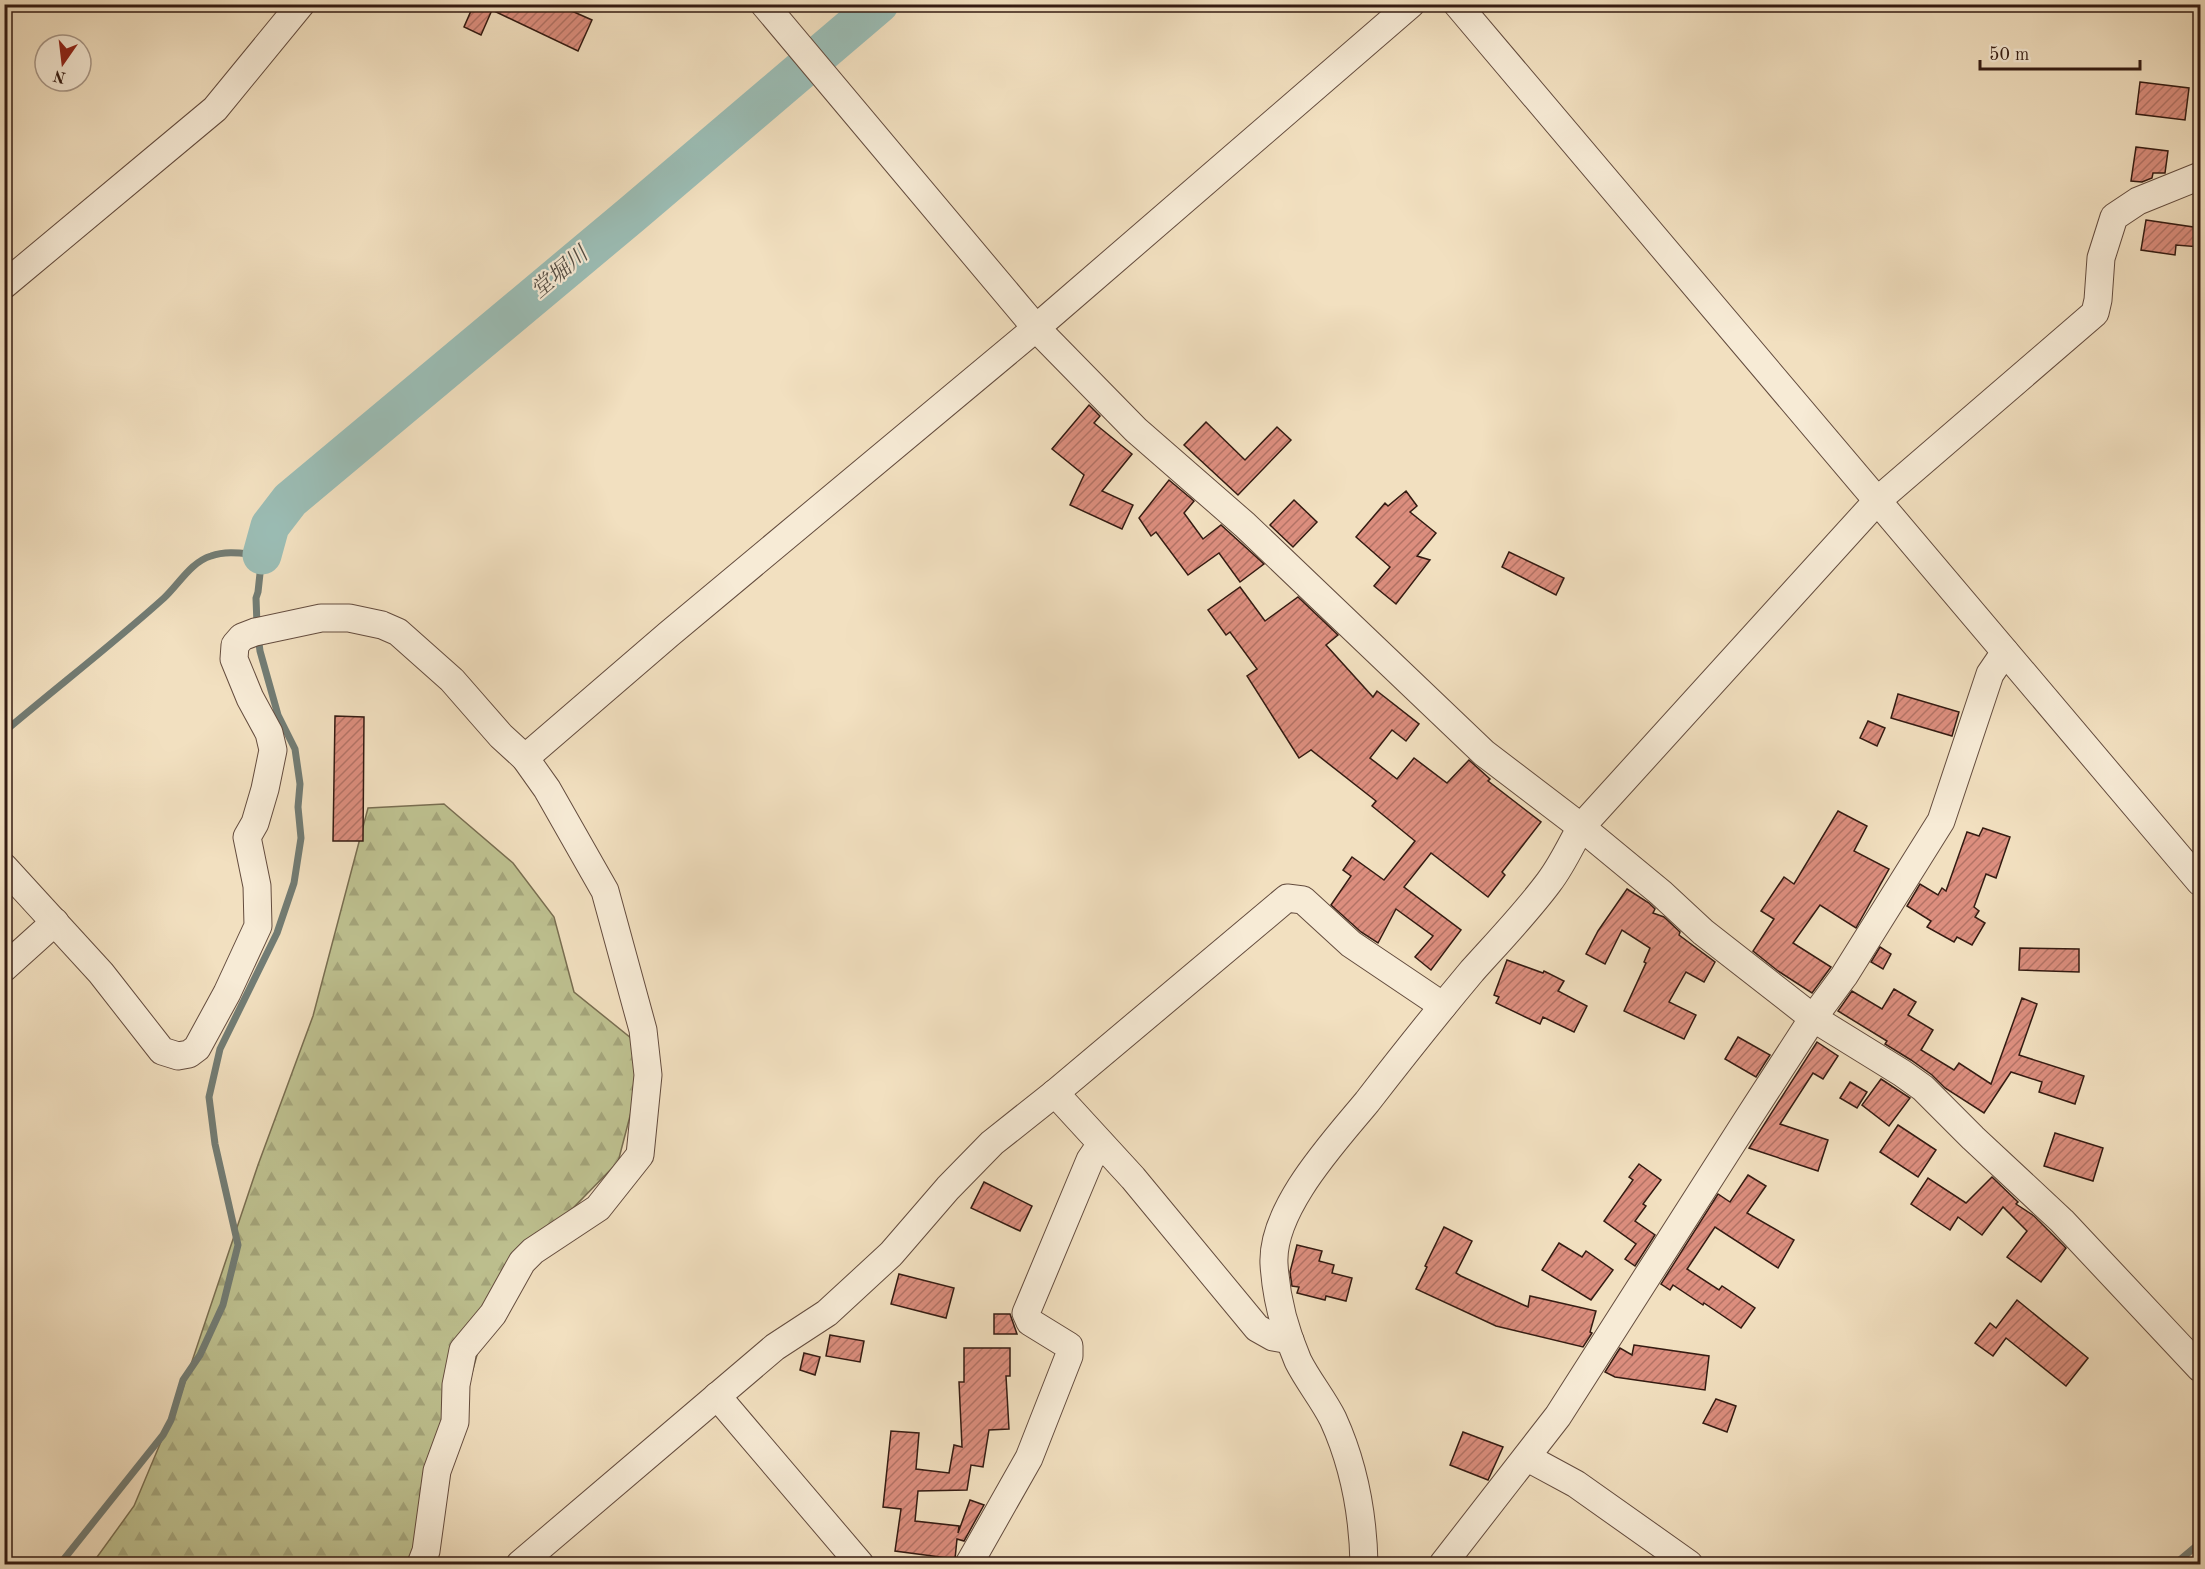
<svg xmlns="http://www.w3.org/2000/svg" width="2205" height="1569" font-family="'Old Standard TT','Noto Serif JP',serif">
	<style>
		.forest { fill: url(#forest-firs); stroke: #796e51; stroke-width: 1.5 }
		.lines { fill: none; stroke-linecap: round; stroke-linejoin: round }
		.stream { stroke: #727c74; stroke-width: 7 }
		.river { stroke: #9bbdb5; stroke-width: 39 }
		.building { fill: url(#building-hatch); stroke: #341b12; stroke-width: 1.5 }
		.minor-casing { stroke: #644c3e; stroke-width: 29 }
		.minor { stroke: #f7ebd6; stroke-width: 27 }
		.labels { text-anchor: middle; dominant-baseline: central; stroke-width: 4.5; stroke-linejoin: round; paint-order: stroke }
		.water-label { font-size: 22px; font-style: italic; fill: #534c43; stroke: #f7ebd6 }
	</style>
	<defs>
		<pattern id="forest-firs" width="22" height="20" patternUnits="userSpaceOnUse" patternTransform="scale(1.5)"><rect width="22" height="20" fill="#bec190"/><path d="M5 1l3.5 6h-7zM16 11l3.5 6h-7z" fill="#a4a57b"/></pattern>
		<pattern id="building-hatch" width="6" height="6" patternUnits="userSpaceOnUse" patternTransform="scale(1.5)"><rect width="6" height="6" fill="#dc8e7e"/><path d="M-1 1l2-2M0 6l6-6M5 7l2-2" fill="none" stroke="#b37366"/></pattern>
	</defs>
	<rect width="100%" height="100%" fill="#f2e0c0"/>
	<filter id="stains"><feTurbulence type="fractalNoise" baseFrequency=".00333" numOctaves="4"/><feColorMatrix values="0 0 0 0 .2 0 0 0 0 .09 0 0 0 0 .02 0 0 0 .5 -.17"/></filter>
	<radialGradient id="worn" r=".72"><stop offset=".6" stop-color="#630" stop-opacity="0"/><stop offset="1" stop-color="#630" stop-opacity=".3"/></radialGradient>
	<!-- forest -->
	<path class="forest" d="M444,804L513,863L554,917L574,992L647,1051L618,1162L496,1287L444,1473L413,1564H92L134,1506L181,1394L258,1165L313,1016L368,808Z"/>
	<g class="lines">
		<!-- stream -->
		<g class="stream">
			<path d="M4,732C57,687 113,644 164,598C179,584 191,562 211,556C228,550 245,554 262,555L258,592L256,598L257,625"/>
			<path d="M60,1564L163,1435L171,1420L183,1380L200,1355L223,1305L238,1245L215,1144L209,1097L220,1049L277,933L294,883L301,838L298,807L300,784L295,749L278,715L260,651L258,636"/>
			<path d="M2175,1564L2200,1543"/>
		</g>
		<!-- river -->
		<path class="river" d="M262,555L270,526L290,500L631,215L879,4"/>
	</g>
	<!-- building -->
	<g class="building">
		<path d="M474,4H556L592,20L578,51L492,10L481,35L464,27Z"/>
		<path d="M2140,82L2189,88L2185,120L2136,114Z"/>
		<path d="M2136,147L2168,151L2165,173H2153L2152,178L2142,182L2131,181Z"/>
		<path d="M2146,220L2200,228V247L2176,245L2175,255L2141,250Z"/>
		<path d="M1089,405L1100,416L1094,423L1132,454L1102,491L1133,505L1122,529L1070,505L1084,475L1052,449Z"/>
		<path d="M1206,422L1245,460L1277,427L1291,440L1238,495L1184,445Z"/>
		<path d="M1169,480L1194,501L1184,513L1203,539L1221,525L1264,564L1240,582L1219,553L1188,575L1156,532L1151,536L1139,518Z"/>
		<path d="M1406,491L1417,506L1410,512L1436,533L1417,556L1430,560L1396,604L1374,586L1390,567L1356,537L1385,503L1388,506Z"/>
		<path d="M1294,500L1317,522L1293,547L1270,525Z"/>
		<path d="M1509,552L1564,578L1556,595L1502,567Z"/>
		<path d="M1240,587L1265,621L1298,597L1338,635L1326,645L1373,697L1377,691L1419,724L1406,741L1392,730L1370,758L1397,779L1414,758L1447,783L1469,760L1490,779L1488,781L1541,822L1502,872L1505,875L1488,897L1431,853L1404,887L1461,930L1431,970L1415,957L1433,936L1396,909L1378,943L1361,932L1331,905L1351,876L1343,870L1352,857L1384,880L1415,841L1372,806L1376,801L1311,750L1299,758L1247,676L1257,669L1230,632L1226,635L1208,610Z"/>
		<path d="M1898,694L1959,712L1952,736L1891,718Z"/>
		<path d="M335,716L364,717L363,841H333Z"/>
		<path d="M1868,721L1885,728L1877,746L1860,738Z"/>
		<path d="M1838,811L1867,826L1854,851L1889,869L1856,928L1820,905L1793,943L1831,967L1812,993L1778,971L1753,951L1774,919L1761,911L1784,877L1794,884Z"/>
		<path d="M1983,828L2010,837L1996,878L1986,874L1974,907L1979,911L1975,917L1985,923L1972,945L1957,937L1954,942L1927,927L1931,921L1907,906L1920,884L1938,895L1942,888L1946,891L1967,832L1979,836Z"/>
		<path d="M1627,889L1649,903L1655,909L1653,913L1664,917L1680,932L1679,935L1715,962L1704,982L1686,972L1669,1002L1696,1015L1684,1039L1624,1011L1646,963L1644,962L1650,948L1622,930L1605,964L1586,954L1598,931Z"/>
		<path d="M1880,947L1891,954L1883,969L1871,962Z"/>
		<path d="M2020,948L2079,949V972L2019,970Z"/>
		<path d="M1507,960L1543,973L1544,971L1564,981L1558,991L1587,1006L1574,1032L1543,1017L1540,1024L1496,1003L1499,997L1494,995Z"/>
		<path d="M1894,989L1916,1002L1908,1015L1933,1030L1921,1050L1954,1070L1959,1063L1991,1084L2022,998L2037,1004L2019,1055L2084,1076L2075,1104L2039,1092L2042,1082L2011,1072L1984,1113L1945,1088L1932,1075L1911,1060L1885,1044L1887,1041L1838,1011L1852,991L1882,1009Z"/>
		<path d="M1738,1037L1770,1055L1756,1077L1725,1059Z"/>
		<path d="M1817,1042L1838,1056L1823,1079L1813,1073L1780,1124L1828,1140L1818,1171L1749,1148Z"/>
		<path d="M1881,1079L1910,1098L1889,1126L1862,1105Z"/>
		<path d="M1850,1082L1867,1092L1857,1108L1840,1098Z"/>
		<path d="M1898,1125L1936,1150L1918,1177L1880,1152Z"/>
		<path d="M2055,1133L2103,1148L2093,1181L2044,1166Z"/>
		<path d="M1639,1164L1661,1180L1643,1204L1646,1206L1635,1221L1655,1235L1635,1266L1625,1259L1636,1244L1604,1221L1633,1180L1629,1177Z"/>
		<path d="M1748,1175L1766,1186L1747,1213L1794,1240L1778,1268L1715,1227L1687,1269L1719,1290L1722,1286L1755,1308L1741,1328L1704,1303L1703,1305L1673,1285L1670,1290L1661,1284L1718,1194L1730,1202Z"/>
		<path d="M1992,1177L2018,1202L2016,1204L2034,1216L2066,1248L2041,1282L2007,1257L2027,1231L2003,1207L1982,1235L1958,1217L1950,1230L1911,1204L1928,1178L1966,1203Z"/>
		<path d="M984,1182L1032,1206L1020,1231L971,1208Z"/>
		<path d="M1444,1227L1472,1241L1456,1273L1461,1276L1528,1307L1530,1296L1596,1311L1590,1332L1592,1333L1583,1347L1496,1326L1416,1289L1427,1267L1425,1266Z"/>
		<path d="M1559,1243L1582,1257L1586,1251L1613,1270L1591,1300L1542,1270Z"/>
		<path d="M1297,1245L1322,1251L1319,1261L1334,1265L1332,1273L1352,1278L1346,1301L1326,1296L1325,1300L1297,1293L1299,1287L1292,1286L1290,1272Z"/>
		<path d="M899,1274L954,1288L946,1318L891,1304Z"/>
		<path d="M2017,1300L2088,1358L2066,1386L2006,1338L1993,1356L1975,1343L1990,1323L1996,1328Z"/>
		<path d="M994,1314H1010L1017,1334H994Z"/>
		<path d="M830,1335L864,1341L860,1362L826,1356Z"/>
		<path d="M1634,1345L1709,1356L1705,1390L1615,1377L1605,1372L1620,1348L1632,1355Z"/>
		<path d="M964,1348H1010V1376H1006L1009,1429L989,1430L983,1467L971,1465L967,1490L918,1491L915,1521L959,1526L958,1533L970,1500L984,1505L964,1541L957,1539L955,1559L895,1551L901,1509L883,1507L891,1431L919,1433L916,1469L949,1473L954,1445L962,1447L959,1382H964Z"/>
		<path d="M804,1353L820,1357L815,1375L800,1370Z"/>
		<path d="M1716,1399L1736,1406L1727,1432L1703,1423Z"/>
		<path d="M1463,1432L1503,1447L1488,1480L1450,1465Z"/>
	</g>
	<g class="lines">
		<defs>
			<g id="minor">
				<path d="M764,4L1036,328L1136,430L1245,525L1484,753L1581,827L1661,893L1703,932L1813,1018L1902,1073L1923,1088L1973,1138L2062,1221L2200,1368"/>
				<path d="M1457,4L2200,882"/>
				<path d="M4,285L215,109L301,4"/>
				<path d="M525,758L669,634L1036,328L1411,4"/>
				<path d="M4,867L101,973L162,1051L178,1056L189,1054L197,1048L227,993L258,926L257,886L247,837L255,823L265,789L273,750L269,733L250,698L234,659L235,645L242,637L255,632L321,618H349L382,625L398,632L452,680L501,736L525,758L547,789L605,891L643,1030L648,1075L640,1155L598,1208L533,1251L522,1262L493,1314L463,1350L456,1385L455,1422L437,1471L426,1551L421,1564"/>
				<path d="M4,968L55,922"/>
				<path d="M1055,1093L1133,1178L1257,1328L1273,1337L1290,1340"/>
				<path d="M717,1396L860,1564"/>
				<path d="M1528,1458L1576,1484L1689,1564"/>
				<path d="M520,1564L775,1347L827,1313L891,1254L948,1188L992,1143L1055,1093L1287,898L1303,900L1351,944L1443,1006"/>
				<path d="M969,1564L1029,1458L1069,1356V1346L1030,1322L1026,1313L1090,1160L1101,1144"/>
				<path d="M1364,1564C1363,1514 1354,1465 1333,1419C1323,1399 1308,1381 1298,1361C1285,1331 1276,1297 1274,1264C1271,1209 1334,1142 1367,1102C1401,1058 1436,1014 1472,971C1498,942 1526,913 1549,882C1562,865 1571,845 1581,827L1878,500L2095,313L2098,300L2101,258L2114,217L2138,201L2200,176"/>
				<path d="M1443,1564L1558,1416L1747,1120L1813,1018L1844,976L1941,821L1990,674L2005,652"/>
			</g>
		</defs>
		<!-- minor casing -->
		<use href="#minor" class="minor-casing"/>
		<!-- minor -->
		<use href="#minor" class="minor"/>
	</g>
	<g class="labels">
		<!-- water labels -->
		<g class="water-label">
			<text transform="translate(560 273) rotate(-40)">堂堀川</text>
		</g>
	</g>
	<!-- margin -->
	<rect width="2205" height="1569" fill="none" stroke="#f2e0c0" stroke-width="24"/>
	<rect x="6" y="6" width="2193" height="1557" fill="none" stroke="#341b12" stroke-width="3"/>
	<rect x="12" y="12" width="2181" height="1545" fill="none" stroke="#341b12" stroke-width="1.5"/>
	<!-- north arrow -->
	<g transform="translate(63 63) rotate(194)"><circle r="28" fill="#f7ebd6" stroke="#a99888" stroke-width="1.5"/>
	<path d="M0-4.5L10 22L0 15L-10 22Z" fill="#8f2418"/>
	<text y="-9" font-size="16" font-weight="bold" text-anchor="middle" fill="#341b12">N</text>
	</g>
	<!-- scale -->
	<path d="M1980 60v9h160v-9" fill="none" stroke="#341b12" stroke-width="3"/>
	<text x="1989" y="60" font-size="18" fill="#341b12" stroke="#f7ebd6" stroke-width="4.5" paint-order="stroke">50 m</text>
	<rect width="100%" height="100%" filter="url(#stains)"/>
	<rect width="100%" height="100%" fill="url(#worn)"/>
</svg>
